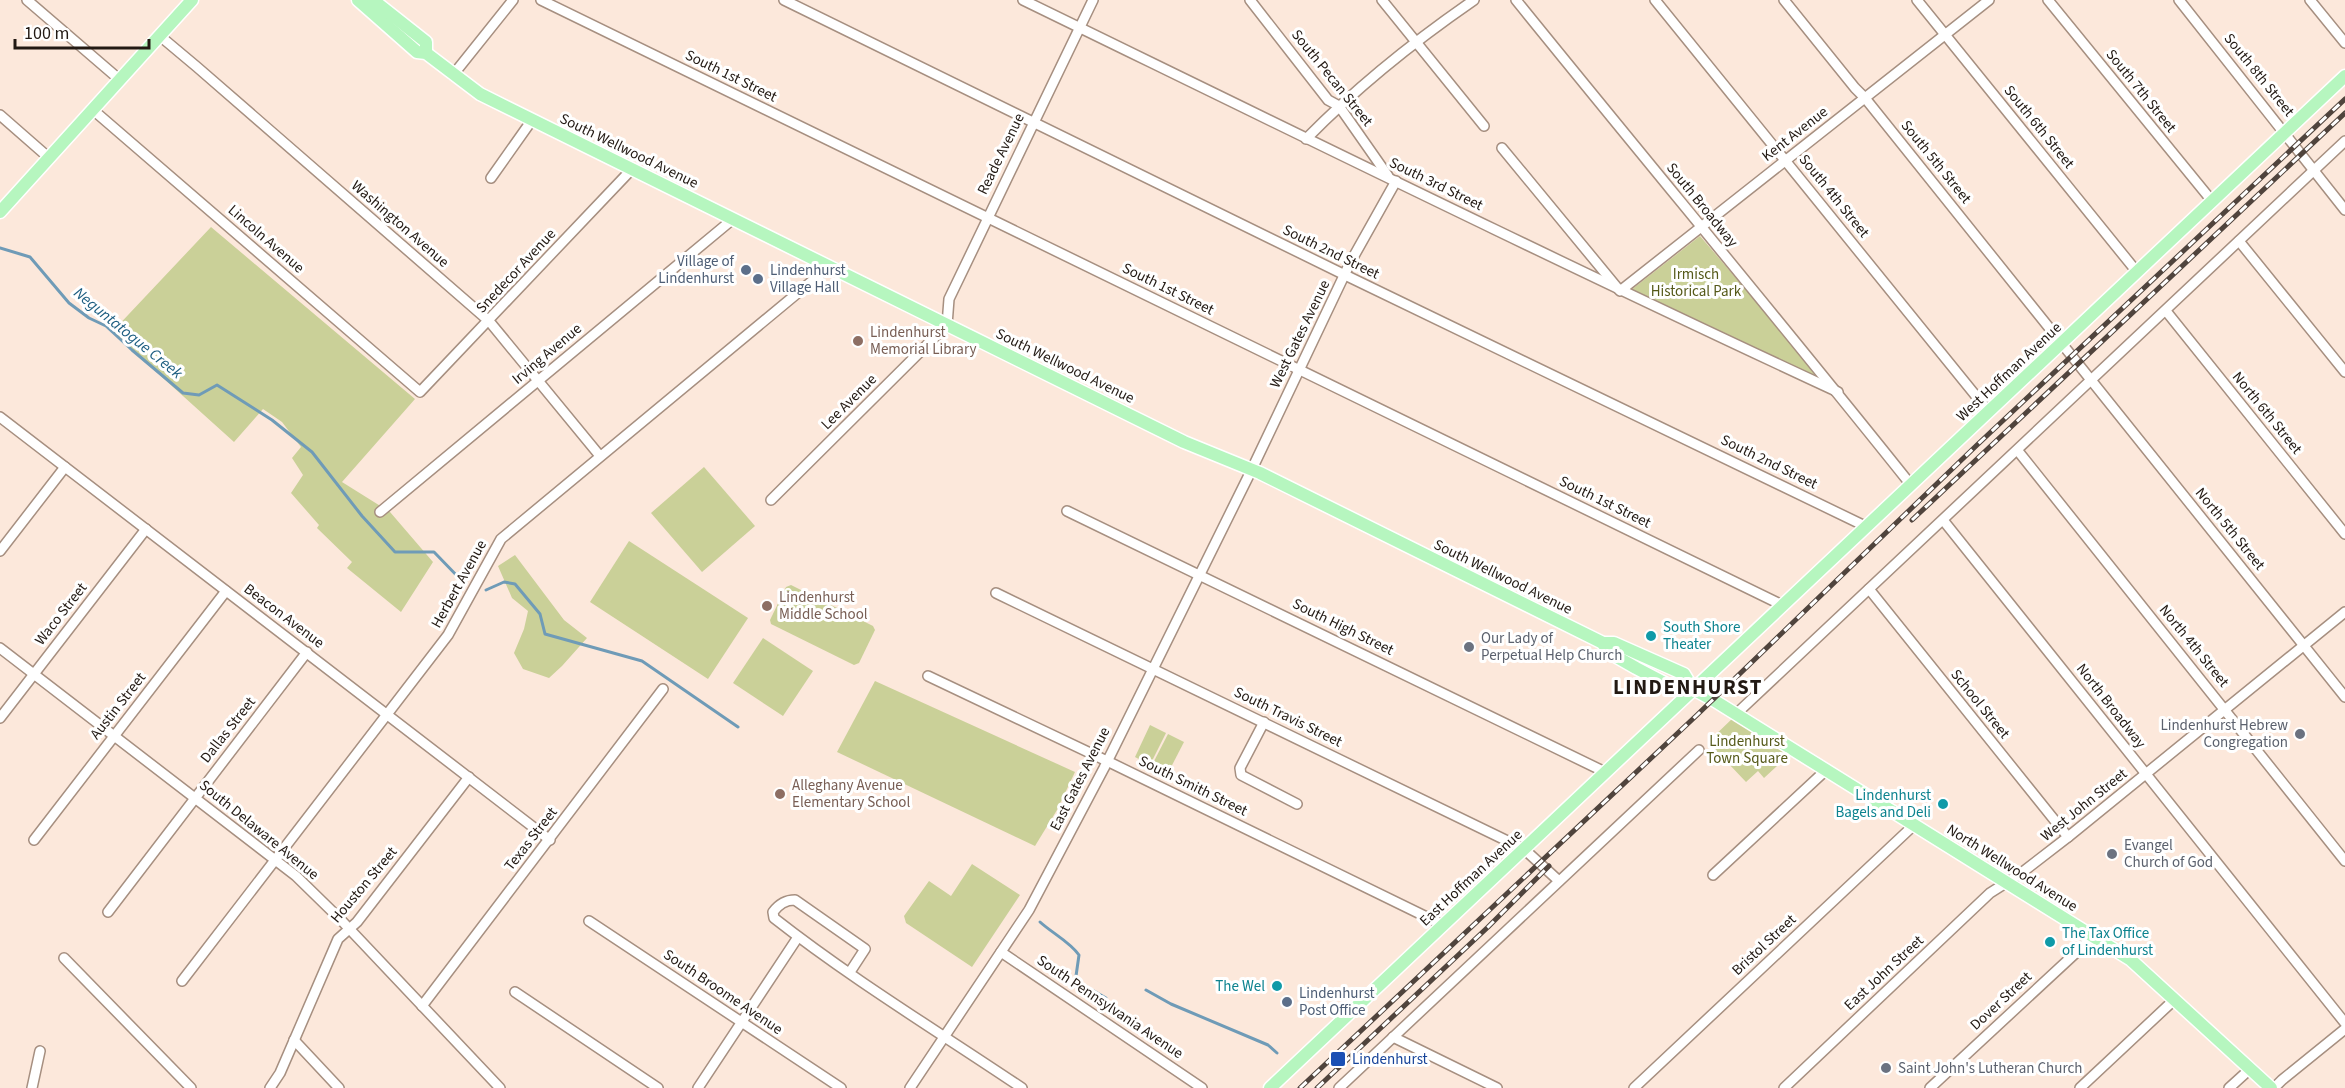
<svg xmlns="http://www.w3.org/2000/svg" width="2345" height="1088" font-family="'Source Sans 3',sans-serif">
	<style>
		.green { fill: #cad098 }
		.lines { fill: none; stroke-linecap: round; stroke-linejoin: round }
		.stream { stroke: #6f9bb7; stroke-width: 3 }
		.minor-casing { stroke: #a68f80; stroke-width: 12 }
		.major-casing { stroke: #fff; stroke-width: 15 }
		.minor { stroke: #fff; stroke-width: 9 }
		.major { stroke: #b6f6bf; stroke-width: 12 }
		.rail-casing { stroke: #50443d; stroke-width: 5 }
		.rail { stroke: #fff; stroke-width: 3; stroke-dasharray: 9; stroke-linecap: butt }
		.service-dot { fill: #5c6f8a; stroke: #fff; stroke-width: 2 }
		.education-dot { fill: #8d6e63; stroke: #fff; stroke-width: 2 }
		.culture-dot { fill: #0f9aa8; stroke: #fff; stroke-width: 2 }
		.worship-dot { fill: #6b7280; stroke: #fff; stroke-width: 2 }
		.transit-dot { fill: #1a4fb4; stroke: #fff; stroke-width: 2 }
		.labels { text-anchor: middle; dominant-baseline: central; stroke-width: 6; stroke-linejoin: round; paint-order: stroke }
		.street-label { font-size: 15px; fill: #221913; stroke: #fff }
		.service-label { font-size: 15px; fill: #4e5e75; stroke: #fff; text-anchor: start }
		.park-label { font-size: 15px; fill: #555919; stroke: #fff }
		.education-label { font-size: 15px; fill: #785e54; stroke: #fff; text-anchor: start }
		.culture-label { font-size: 15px; fill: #0d838f; stroke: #fff; text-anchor: start }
		.worship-label { font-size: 15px; fill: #5b616d; stroke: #fff; text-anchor: start }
		.transit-label { font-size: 15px; fill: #164399; stroke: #fff; text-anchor: start }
		.water-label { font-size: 16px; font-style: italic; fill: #1c5d80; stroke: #fff }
		.district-label { font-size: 21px; font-weight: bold; letter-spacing: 1.5px; fill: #221913; stroke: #fff }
	</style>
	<rect width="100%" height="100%" fill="#fce8db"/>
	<!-- green -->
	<g class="green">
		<path d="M211,227L415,399L342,482L390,512L433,562L401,612L347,568L352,562L317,528L319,525L291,493L303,475L292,458L301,447L282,422L263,409L234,442L112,332Z"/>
		<path d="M1700,236L1825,382L1631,290Z"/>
		<path d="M704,467L755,526L702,572L651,513Z"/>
		<path d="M629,541L748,618L708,679L590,602Z"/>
		<path d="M515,555L564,620L587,638L562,666L549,678L523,669L514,653L524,629L528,611L512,598L498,566Z"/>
		<path d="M791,585L873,626L875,630L859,663L854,665L771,624L770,620L786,587Z"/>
		<path d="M763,638L813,671L783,716L733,683Z"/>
		<path d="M875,681L1075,772L1057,810L1035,846L837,752Z"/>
		<path d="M1735,716L1792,752L1764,778L1758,771L1746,782L1708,742Z"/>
		<path d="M1150,725L1166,733L1150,765L1135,757Z"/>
		<path d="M1168,734L1184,742L1168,773L1152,765Z"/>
		<path d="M972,864L1020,895L972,967L906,923L904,916L929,881L951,896Z"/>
	</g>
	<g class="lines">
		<!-- stream -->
		<g class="stream">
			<path d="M0,248L30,257L69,303L89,318L106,326L132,350L183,393L199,395L217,385L272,420L312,452L362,516L395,552H434L463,582"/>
			<path d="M486,590L504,582L515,584L540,614L545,634L642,661L738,727"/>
			<path d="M1040,922C1052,933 1070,942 1079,955L1076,976L1078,982L1106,998"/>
			<path d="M1146,990L1171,1004L1268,1045L1277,1053"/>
		</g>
		<defs>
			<g id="minor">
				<path d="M27,0L120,80"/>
				<path d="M541,0L1782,605"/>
				<path d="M784,0L1345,275L1867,527"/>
				<path d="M1023,0C1294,132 1564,265 1838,392"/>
				<path d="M1250,0L1328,100L1339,106L1388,176"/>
				<path d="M1382,0L1484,126"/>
				<path d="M1516,0C1647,162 1781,322 1911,485"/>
				<path d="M1655,0L1989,412"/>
				<path d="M1784,0L1855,88L1865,98L2345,697"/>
				<path d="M1917,0L2137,272"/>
				<path d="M2048,0L2212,201"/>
				<path d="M2179,0L2345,210"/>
				<path d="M2310,0L2345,43"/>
				<path d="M160,36L197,67L489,321L600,456"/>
				<path d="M453,75L513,0"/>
				<path d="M92,109L420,392L632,169"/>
				<path d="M0,115L48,157"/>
				<path d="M1306,139C1358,86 1413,42 1474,0"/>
				<path d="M1502,148L1620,291L1989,0"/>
				<path d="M491,178L532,120"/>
				<path d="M2239,241L2345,372"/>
				<path d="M2166,311L2345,534"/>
				<path d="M0,417L550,840"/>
				<path d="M2018,451L2345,861"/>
				<path d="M771,500L947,325L949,299L1093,0"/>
				<path d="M1067,511L1605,772"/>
				<path d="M380,512L733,219"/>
				<path d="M1943,520L2345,1023"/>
				<path d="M0,551L65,467"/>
				<path d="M1869,589L2068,837"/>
				<path d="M996,593L1524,849L1559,881"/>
				<path d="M0,648L296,876L341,920L500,1088"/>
				<path d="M928,676L1107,761L1443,925"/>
				<path d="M1735,715L2345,141"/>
				<path d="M0,718L146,529"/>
				<path d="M1264,722L1240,768L1241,775L1297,804"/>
				<path d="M34,840L226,591"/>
				<path d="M1713,875L1825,771"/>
				<path d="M108,912L307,652"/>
				<path d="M589,921L841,1088"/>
				<path d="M1001,952L1202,1088"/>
				<path d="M64,958L191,1088"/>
				<path d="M850,972L865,949L795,900C785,900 779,904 773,912L774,918C853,980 939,1032 1022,1088"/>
				<path d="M182,981L448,635L501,539L829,267"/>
				<path d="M515,992L658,1088"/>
				<path d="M422,1006L663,689"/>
				<path d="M1393,1037L1497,1088"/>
				<path d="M294,1040L339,1088"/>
				<path d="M32,1088L40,1051"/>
				<path d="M270,1088L280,1073L338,939L357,922L469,777"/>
				<path d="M698,1088L798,937"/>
				<path d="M910,1088L1029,910L1104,768L1252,469L1350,263L1396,181"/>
				<path d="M1339,1088L1699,750"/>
				<path d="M1634,1088L1914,825"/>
				<path d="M1784,1088L1990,893L2020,874L2068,837L2345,612"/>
				<path d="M1930,1088L2094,936"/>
				<path d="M2080,1088L2174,1000"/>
				<path d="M2229,1088L2250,1069"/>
				<path d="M2274,1088L2282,1080L2345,1029"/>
			</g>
			<g id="major">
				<path d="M358,0L417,52L426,53L480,94L1184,442L1260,473L1603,643H1614L1684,674L1693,689"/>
				<path d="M373,0L426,42V53"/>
				<path d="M0,212L192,0"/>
				<path d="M1603,643L1608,652L1636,668L1674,688L1693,689L1715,701L2131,960L2271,1088"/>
				<path d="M1270,1088L2345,76"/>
			</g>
		</defs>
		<!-- minor casing -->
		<use href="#minor" class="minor-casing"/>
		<!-- major casing -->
		<use href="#major" class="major-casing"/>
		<!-- minor -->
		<use href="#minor" class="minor"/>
		<!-- major -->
		<use href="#major" class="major"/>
		<defs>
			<g id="rail">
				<path d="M1912,520L2345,113"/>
				<path d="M1300,1088L1697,715L1977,445L2345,99"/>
				<path d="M1317,1088L1488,927L1549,866"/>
			</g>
		</defs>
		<!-- rail casing -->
		<use href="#rail" class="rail-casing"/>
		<!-- rail -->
		<use href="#rail" class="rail"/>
	</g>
	<!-- markers -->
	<g class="service-dot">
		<circle cx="746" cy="270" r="6"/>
		<circle cx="758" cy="279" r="6"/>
		<circle cx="1287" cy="1002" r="6"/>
	</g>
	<g class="education-dot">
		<circle cx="858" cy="341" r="6"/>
		<circle cx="767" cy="606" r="6"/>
		<circle cx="780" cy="794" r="6"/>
	</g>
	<g class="culture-dot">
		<circle cx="1651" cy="636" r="6"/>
		<circle cx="1943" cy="804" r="6"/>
		<circle cx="2050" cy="942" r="6"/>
		<circle cx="1277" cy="986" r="6"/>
	</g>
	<g class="worship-dot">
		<circle cx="1469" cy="647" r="6"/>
		<circle cx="2300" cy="734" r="6"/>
		<circle cx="2112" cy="854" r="6"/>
		<circle cx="1886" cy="1068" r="6"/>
	</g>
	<rect class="transit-dot" x="1330" y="1051" width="16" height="16" rx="3"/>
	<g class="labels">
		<!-- street labels -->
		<g class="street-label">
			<text transform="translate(2259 75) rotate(51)">South 8th Street</text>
			<text transform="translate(731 76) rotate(26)">South 1st Street</text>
			<text transform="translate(1332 78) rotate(51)">South Pecan Street</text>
			<text transform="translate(2141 91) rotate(51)">South 7th Street</text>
			<text transform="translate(2039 127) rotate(51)">South 6th Street</text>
			<text transform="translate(1795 134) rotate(-38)">Kent Avenue</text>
			<text transform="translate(629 151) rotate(26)">South Wellwood Avenue</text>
			<text transform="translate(1001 154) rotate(-64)">Reade Avenue</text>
			<text transform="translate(1936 162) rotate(51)">South 5th Street</text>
			<text transform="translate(1436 184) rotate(26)">South 3rd Street</text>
			<text transform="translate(1834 196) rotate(51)">South 4th Street</text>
			<text transform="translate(1702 205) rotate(51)">South Broadway</text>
			<text transform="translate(400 224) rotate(41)">Washington Avenue</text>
			<text transform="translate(266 239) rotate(41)">Lincoln Avenue</text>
			<text transform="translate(1331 252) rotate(26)">South 2nd Street</text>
			<text transform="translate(516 271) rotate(-47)">Snedecor Avenue</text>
			<text transform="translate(1168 289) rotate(26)">South 1st Street</text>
			<text transform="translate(1300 334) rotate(-64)">West Gates Avenue</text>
			<text transform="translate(547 354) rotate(-40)">Irving Avenue</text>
			<text transform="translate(1065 366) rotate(26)">South Wellwood Avenue</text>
			<text transform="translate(2009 372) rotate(-43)">West Hoffman Avenue</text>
			<text transform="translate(849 402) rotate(-45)">Lee Avenue</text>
			<text transform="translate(2267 413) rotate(51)">North 6th Street</text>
			<text transform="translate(1769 462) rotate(26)">South 2nd Street</text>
			<text transform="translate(1605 502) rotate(26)">South 1st Street</text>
			<text transform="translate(2230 529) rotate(51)">North 5th Street</text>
			<text transform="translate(1503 577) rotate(26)">South Wellwood Avenue</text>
			<text transform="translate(459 584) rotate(-61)">Herbert Avenue</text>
			<text transform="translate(61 614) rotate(-52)">Waco Street</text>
			<text transform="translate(284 616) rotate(37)">Beacon Avenue</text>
			<text transform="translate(1343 627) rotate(26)">South High Street</text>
			<text transform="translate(2194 646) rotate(51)">North 4th Street</text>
			<text transform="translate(1980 704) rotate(51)">School Street</text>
			<text transform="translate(118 706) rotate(-52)">Austin Street</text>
			<text transform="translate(2111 706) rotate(52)">North Broadway</text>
			<text transform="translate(1288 717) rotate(26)">South Travis Street</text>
			<text transform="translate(228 730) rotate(-52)">Dallas Street</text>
			<text transform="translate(1080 779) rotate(-63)">East Gates Avenue</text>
			<text transform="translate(1193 786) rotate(26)">South Smith Street</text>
			<text transform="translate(2084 805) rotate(-39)">West John Street</text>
			<text transform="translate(259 830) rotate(39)">South Delaware Avenue</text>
			<text transform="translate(531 839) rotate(-52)">Texas Street</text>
			<text transform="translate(2012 868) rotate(32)">North Wellwood Avenue</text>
			<text transform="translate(1471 878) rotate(-43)">East Hoffman Avenue</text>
			<text transform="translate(364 885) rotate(-50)">Houston Street</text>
			<text transform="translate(1764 945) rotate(-43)">Bristol Street</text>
			<text transform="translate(1884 973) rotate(-43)">East John Street</text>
			<text transform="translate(723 992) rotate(34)">South Broome Avenue</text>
			<text transform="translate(2001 1001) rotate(-43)">Dover Street</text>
			<text transform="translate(1110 1007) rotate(34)">South Pennsylvania Avenue</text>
		</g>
		<!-- service labels -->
		<g class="service-label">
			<text x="734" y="261" text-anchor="end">Village of<tspan x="734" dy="17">Lindenhurst</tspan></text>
			<text x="770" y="270">Lindenhurst<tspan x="770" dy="17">Village Hall</tspan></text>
			<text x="1299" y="993">Lindenhurst<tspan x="1299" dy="17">Post Office</tspan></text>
		</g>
		<!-- park labels -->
		<g class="park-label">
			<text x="1696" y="274">Irmisch<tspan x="1696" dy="17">Historical Park</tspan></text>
			<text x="1747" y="741">Lindenhurst<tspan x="1747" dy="17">Town Square</tspan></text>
		</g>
		<!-- education labels -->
		<g class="education-label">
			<text x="870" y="332">Lindenhurst<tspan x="870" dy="17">Memorial Library</tspan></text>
			<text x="779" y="597">Lindenhurst<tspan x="779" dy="17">Middle School</tspan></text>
			<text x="792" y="785">Alleghany Avenue<tspan x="792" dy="17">Elementary School</tspan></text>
		</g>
		<!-- culture labels -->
		<g class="culture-label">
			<text x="1663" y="627">South Shore<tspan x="1663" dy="17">Theater</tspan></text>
			<text x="1931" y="795" text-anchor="end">Lindenhurst<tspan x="1931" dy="17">Bagels and Deli</tspan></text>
			<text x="2062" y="933">The Tax Office<tspan x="2062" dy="17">of Lindenhurst</tspan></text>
			<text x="1265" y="986" text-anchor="end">The Wel</text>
		</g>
		<!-- worship labels -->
		<g class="worship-label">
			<text x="1481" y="638">Our Lady of<tspan x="1481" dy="17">Perpetual Help Church</tspan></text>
			<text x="2288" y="725" text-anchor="end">Lindenhurst Hebrew<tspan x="2288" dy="17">Congregation</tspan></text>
			<text x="2124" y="845">Evangel<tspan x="2124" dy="17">Church of God</tspan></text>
			<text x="1898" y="1068">Saint John's Lutheran Church</text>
		</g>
		<!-- transit labels -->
		<g class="transit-label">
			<text x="1352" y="1059">Lindenhurst</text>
		</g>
		<!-- water labels -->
		<g class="water-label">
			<text transform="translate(128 333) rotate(39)">Neguntatogue Creek</text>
		</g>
		<!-- district labels -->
		<g class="district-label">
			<text x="1688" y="687">LINDENHURST</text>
		</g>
	</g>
	<!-- scale -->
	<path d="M15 39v9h134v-9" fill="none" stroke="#221913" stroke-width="3"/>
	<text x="24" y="39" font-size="18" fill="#221913" stroke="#ffffff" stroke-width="4.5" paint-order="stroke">100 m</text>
</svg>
